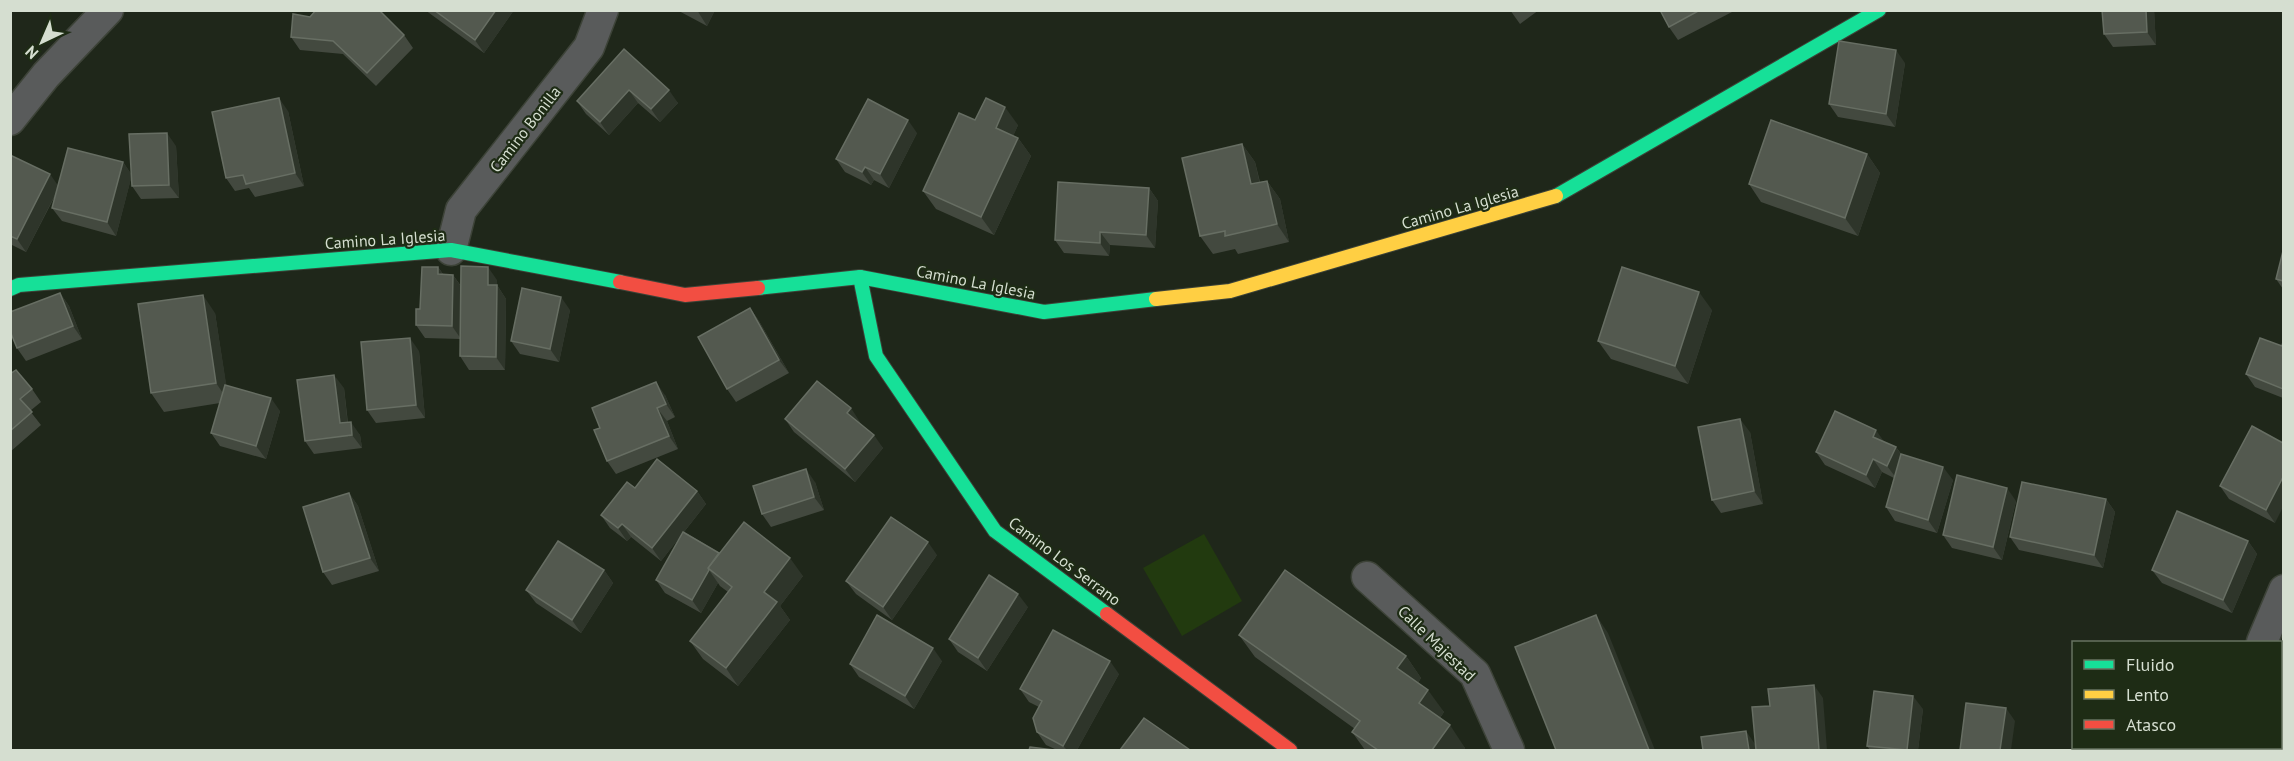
<svg xmlns="http://www.w3.org/2000/svg" width="2294" height="761" font-family="'PT Sans',sans-serif">
	<style>
		.green { fill: #223a0f }
		.lines { fill: none; stroke-linecap: round; stroke-linejoin: round }
		.street-casing { stroke: #3d4338; stroke-width: 33 }
		.fast-casing { stroke: #3d4338; stroke-width: 16 }
		.slow-casing { stroke: #3d4338; stroke-width: 16 }
		.jam-casing { stroke: #3d4338; stroke-width: 16 }
		.street { stroke: #595b5b; stroke-width: 30 }
		.fast { stroke: #16e098; stroke-width: 14 }
		.slow { stroke: #ffcf43; stroke-width: 14 }
		.jam { stroke: #f24e42; stroke-width: 14 }
		.wall { fill: #43493f }
		.shaded-wall { fill: #2e352a }
		.building { fill: #53594f; stroke: #676e63; stroke-width: 1.5 }
		.labels { text-anchor: middle; dominant-baseline: central; stroke-width: 4.5; stroke-linejoin: round; paint-order: stroke }
		.street-label { font-size: 16px; fill: #d5ded0; stroke: #1e2c15 }
	</style>
	<rect width="100%" height="100%" fill="#1f271a"/>
	<!-- green -->
	<path class="green" d="M1204,534L1242,601L1182,636L1143,568Z"/>
	<g class="lines">
		<defs>
			<g id="street">
				<path d="M10,120L46,75L108,10"/>
				<path d="M451,250L461,210L589,47L603,10"/>
				<path d="M1367,577L1475,674L1509,750"/>
				<path d="M2262,642L2284,590"/>
				<path d="M2241,750L2242,748"/>
			</g>
			<g id="fast">
				<path d="M1556,196L1879,10"/>
				<path d="M860,277L876,356L995,531L1107,614"/>
				<path d="M758,288L860,277L1044,312L1156,299"/>
				<path d="M10,289L19,285L451,250L620,282"/>
			</g>
			<path id="slow" d="M1156,299L1230,291L1556,196"/>
			<g id="jam">
				<path d="M620,282L685,295L758,288"/>
				<path d="M1107,614L1290,750"/>
			</g>
		</defs>
		<!-- street casing -->
		<use href="#street" class="street-casing"/>
		<!-- fast casing -->
		<use href="#fast" class="fast-casing"/>
		<!-- slow casing -->
		<use href="#slow" class="slow-casing"/>
		<!-- jam casing -->
		<use href="#jam" class="jam-casing"/>
		<!-- street -->
		<use href="#street" class="street"/>
		<!-- fast -->
		<use href="#fast" class="fast"/>
		<!-- slow -->
		<use href="#slow" class="slow"/>
		<!-- jam -->
		<use href="#jam" class="jam"/>
	</g>
	<!-- wall -->
	<g class="wall">
		<path d="M425,10H514L484,53Z"/>
		<path d="M677,10H715L707,26Z"/>
		<path d="M1510,10H1539L1520,24Z"/>
		<path d="M1660,10H1731L1732,12L1678,40L1669,27Z"/>
		<path d="M2154,10L2156,45L2113,47L2104,34Z"/>
		<path d="M404,35L413,48L376,86L343,54L300,50L291,37Z"/>
		<path d="M624,49L678,103L660,122L638,103L609,135L586,114L577,101Z"/>
		<path d="M1905,63L1895,127L1838,117L1829,104Z"/>
		<path d="M288,111L304,186L255,197L249,188L235,191L226,178Z"/>
		<path d="M975,120L1018,125L1013,136L1018,138L1031,156L994,235L936,209L923,191Z"/>
		<path d="M917,133L889,188L874,180L871,185L845,172L836,159Z"/>
		<path d="M1242,144L1255,162L1260,182L1267,181L1280,199L1289,242L1238,254L1235,249L1213,254L1200,236Z"/>
		<path d="M176,146L179,198L141,199L132,186L131,178L116,236L62,221L52,208L56,194L26,252L10,244V155L58,186L123,162L131,174Z"/>
		<path d="M1867,154L1880,173L1858,236L1761,202L1749,184Z"/>
		<path d="M1149,188L1158,201L1155,248L1110,245L1109,256L1064,253L1055,240Z"/>
		<path d="M2283,251V289L2276,279Z"/>
		<path d="M438,267L443,274L453,275L461,286L497,280V285L506,299L505,370H469L460,356V339L425,338L416,325L420,309Z"/>
		<path d="M60,293L69,306L82,339L26,361L17,348Z"/>
		<path d="M750,308L759,321L789,373L736,402L727,389Z"/>
		<path d="M570,310L559,362L520,354L511,341Z"/>
		<path d="M1712,310L1688,384L1611,359L1598,341Z"/>
		<path d="M215,313L226,385L280,411L266,459L220,446L211,433L220,403L164,412L151,393Z"/>
		<path d="M2283,342V398L2255,387L2246,374L2282,346Z"/>
		<path d="M419,351L425,418L376,423L367,410Z"/>
		<path d="M10,374L32,389L41,402L30,411L41,425L10,452Z"/>
		<path d="M344,388L348,423L360,435L362,448L314,454L305,441Z"/>
		<path d="M665,395L675,417L667,421L678,449L616,474L607,461Z"/>
		<path d="M785,419L860,422L859,423L883,448L855,482L794,432Z"/>
		<path d="M2252,426L2275,523L2229,499L2220,486Z"/>
		<path d="M1750,432L1763,504L1721,513L1712,500Z"/>
		<path d="M1884,442L1896,447L1902,455L1953,480L1937,533L1895,521L1886,507L1894,478L1882,472L1875,488L1825,465L1816,452Z"/>
		<path d="M815,482L824,510L771,527L762,514Z"/>
		<path d="M635,488L697,491L706,504L684,532L720,553L803,576L780,606L790,620L738,686L703,659L690,641L728,592L720,586L718,583L701,613L665,593L656,580L682,534L661,561L631,537L627,541L610,528L601,515Z"/>
		<path d="M349,493L358,506L379,571L332,585L323,572Z"/>
		<path d="M2106,499L2115,512L2103,568L2019,550L2010,537Z"/>
		<path d="M2016,501L2002,560L1952,548L1943,535Z"/>
		<path d="M2248,541L2257,554L2232,613L2162,583L2152,570Z"/>
		<path d="M937,555L892,620L856,594L846,581Z"/>
		<path d="M604,570L613,583L581,633L536,603L526,590Z"/>
		<path d="M1028,607L987,671L958,652L949,639Z"/>
		<path d="M1239,635L1406,656L1421,678L1418,683L1444,712L1440,718L1465,748L1463,750H1365L1352,732L1355,729L1255,657Z"/>
		<path d="M942,661L914,709L859,677L850,664Z"/>
		<path d="M1119,674L1077,750H1057L1046,745L1037,732L1039,707L1029,702L1020,689Z"/>
		<path d="M1923,709L1918,750H1870L1867,746Z"/>
	</g>
	<!-- shaded-wall -->
	<g class="shaded-wall">
		<path d="M496,10H514L484,53L475,40Z"/>
		<path d="M697,10H715L707,26Z"/>
		<path d="M2146,10H2154L2156,45L2147,32Z"/>
		<path d="M1896,50L1905,63L1895,127L1886,114Z"/>
		<path d="M629,90L638,103L609,135L600,122Z"/>
		<path d="M669,90L678,103L660,122L651,109Z"/>
		<path d="M279,98L288,111L304,186L295,173Z"/>
		<path d="M1005,107L1018,125L1009,146L996,128Z"/>
		<path d="M908,120L917,133L889,188L880,174Z"/>
		<path d="M167,133L176,146L179,198L169,185Z"/>
		<path d="M1018,138L1031,156L994,235L981,217Z"/>
		<path d="M1242,144L1255,162L1264,202L1251,184Z"/>
		<path d="M1867,154L1880,173L1858,236L1845,218Z"/>
		<path d="M123,162L132,175L116,236L107,222Z"/>
		<path d="M865,167L874,180L871,185L862,172Z"/>
		<path d="M50,174L59,187L26,252L17,239Z"/>
		<path d="M1267,181L1280,199L1289,242L1277,224Z"/>
		<path d="M1149,188L1158,201L1155,248L1146,235Z"/>
		<path d="M1100,232L1110,245L1109,256L1100,243Z"/>
		<path d="M438,267L447,280L438,274Z"/>
		<path d="M488,267L497,280V299L488,285Z"/>
		<path d="M453,275L462,288L461,339L452,326Z"/>
		<path d="M497,285L506,299L505,370L496,357Z"/>
		<path d="M1699,292L1712,310L1688,384L1675,366Z"/>
		<path d="M60,293L69,306L82,339L73,326Z"/>
		<path d="M203,295L215,313L229,402L216,383Z"/>
		<path d="M561,297L570,310L559,362L550,349Z"/>
		<path d="M750,308L759,321L789,373L779,360Z"/>
		<path d="M410,338L419,351L425,418L416,405Z"/>
		<path d="M334,375L344,388L349,437L340,423Z"/>
		<path d="M656,382L665,395L675,417L666,404Z"/>
		<path d="M271,398L280,411L266,459L256,446Z"/>
		<path d="M657,408L667,421L678,449L669,436Z"/>
		<path d="M851,408L860,422L856,426L847,413Z"/>
		<path d="M1740,419L1750,432L1763,504L1754,491Z"/>
		<path d="M351,422L360,435L362,448L352,435Z"/>
		<path d="M1876,430L1885,443L1873,437Z"/>
		<path d="M874,435L883,448L855,482L845,469Z"/>
		<path d="M1896,447L1905,460L1897,479L1887,466Z"/>
		<path d="M1873,459L1882,472L1875,488L1866,475Z"/>
		<path d="M1943,467L1953,480L1937,533L1928,520Z"/>
		<path d="M806,469L815,482L824,510L814,497Z"/>
		<path d="M2283,477V507L2275,523L2266,510Z"/>
		<path d="M2007,488L2016,501L2002,560L1993,547Z"/>
		<path d="M697,491L706,504L661,561L652,548Z"/>
		<path d="M349,493L358,506L379,571L370,558Z"/>
		<path d="M2106,499L2115,512L2103,568L2094,555Z"/>
		<path d="M622,524L631,537L627,541L618,528Z"/>
		<path d="M2248,541L2257,554L2232,613L2223,600Z"/>
		<path d="M928,542L937,555L892,620L883,607Z"/>
		<path d="M790,558L803,576L780,606L790,620L738,686L726,668L764,592Z"/>
		<path d="M604,570L613,583L581,633L572,620Z"/>
		<path d="M709,570L718,583L701,613L692,600Z"/>
		<path d="M1018,594L1028,607L987,671L978,658Z"/>
		<path d="M1596,615L1608,633L1655,750H1649Z"/>
		<path d="M933,648L942,661L914,709L905,696Z"/>
		<path d="M1406,656L1421,678L1413,690L1397,668Z"/>
		<path d="M1110,661L1119,674L1077,750H1067L1063,746Z"/>
		<path d="M1814,685L1823,698L1827,750H1819Z"/>
		<path d="M1428,690L1444,712L1434,726L1419,703Z"/>
		<path d="M1913,696L1923,709L1918,750H1907Z"/>
		<path d="M2006,708L2015,721L2011,750H2000Z"/>
		<path d="M1450,725L1465,748L1463,750H1432Z"/>
		<path d="M1746,731L1755,744L1756,750H1749Z"/>
		<rect x="2183" y="747" width="11" height="3"/>
	</g>
	<!-- building -->
	<g class="building">
		<path d="M316,10H379L404,35L367,73L333,41L291,37L293,14L310,17Z"/>
		<path d="M434,10H496L475,40Z"/>
		<path d="M1660,10H1700L1669,27Z"/>
		<path d="M2102,10H2146L2147,32L2104,34Z"/>
		<path d="M1839,41L1896,50L1886,114L1829,104Z"/>
		<path d="M624,49L669,90L651,109L629,90L600,122L577,101Z"/>
		<path d="M279,98L295,173L246,184L243,175L226,178L212,112Z"/>
		<path d="M986,98L1005,107L996,128L1018,138L981,217L923,191L959,113L975,120Z"/>
		<path d="M868,99L908,120L880,174L865,167L862,172L836,159Z"/>
		<path d="M1771,120L1867,154L1845,218L1749,184Z"/>
		<path d="M167,133L169,185L132,186L129,134Z"/>
		<path d="M1242,144L1251,184L1267,181L1277,224L1225,236V231L1200,236L1182,158Z"/>
		<path d="M68,148L123,162L107,222L52,208Z"/>
		<path d="M10,155L50,174L17,239L10,236Z"/>
		<path d="M1058,182L1149,188L1146,235L1100,232V243L1055,240Z"/>
		<path d="M2283,251V281L2276,279Z"/>
		<path d="M461,266L488,267V285H497L496,357L460,356Z"/>
		<path d="M422,267H438V274L453,275L452,326L416,325V309H420Z"/>
		<path d="M1622,267L1699,292L1675,366L1598,341Z"/>
		<path d="M522,288L561,297L550,349L511,341Z"/>
		<path d="M60,293L73,326L17,348L10,331V312Z"/>
		<path d="M203,295L216,383L151,393L138,304Z"/>
		<path d="M750,308L779,360L727,389L698,337Z"/>
		<path d="M410,338L416,405L367,410L361,342Z"/>
		<path d="M2260,338L2282,346L2283,342V389L2246,374Z"/>
		<path d="M16,370L32,389L20,399L32,412L10,431V374Z"/>
		<path d="M334,375L340,423L351,422L352,435L305,441L297,380Z"/>
		<path d="M817,381L851,408L847,413L874,435L845,469L785,419Z"/>
		<path d="M656,382L666,404L657,408L669,436L607,461L594,430L600,428L592,408Z"/>
		<path d="M225,385L271,398L256,446L211,433Z"/>
		<path d="M1835,411L1876,430L1873,437L1896,447L1887,466L1873,459L1866,475L1816,452Z"/>
		<path d="M1740,419L1754,491L1712,500L1698,427Z"/>
		<path d="M2252,426L2283,443V477L2266,510L2220,486Z"/>
		<path d="M1901,454L1943,467L1928,520L1886,507Z"/>
		<path d="M657,459L697,491L652,548L622,524L618,528L601,515L627,482L635,488Z"/>
		<path d="M806,469L814,497L762,514L753,486Z"/>
		<path d="M1957,475L2007,488L1993,547L1943,535Z"/>
		<path d="M2022,482L2106,499L2094,555L2010,537Z"/>
		<path d="M349,493L370,558L323,572L303,507Z"/>
		<path d="M2177,511L2248,541L2223,600L2152,570Z"/>
		<path d="M891,517L928,542L883,607L846,581Z"/>
		<path d="M744,522L790,558L764,592L777,602L726,668L690,641L732,587L708,568Z"/>
		<path d="M683,532L719,553L708,568L709,570L692,600L656,580Z"/>
		<path d="M558,541L604,570L572,620L526,590Z"/>
		<path d="M1285,570L1406,656L1397,668L1428,690L1419,703L1450,725L1432,750H1378L1352,732L1360,721L1239,635Z"/>
		<path d="M989,575L1018,594L978,658L949,639Z"/>
		<path d="M877,615L933,648L905,696L850,664Z"/>
		<path d="M1596,615L1649,750H1556L1515,647Z"/>
		<path d="M1053,630L1110,661L1063,746L1037,732L1033,718L1042,701L1020,689Z"/>
		<path d="M1814,685L1819,750H1756L1752,707L1770,706L1768,689Z"/>
		<path d="M1874,691L1913,696L1907,750L1867,746Z"/>
		<path d="M1966,703L2006,708L2000,750H1960Z"/>
		<path d="M1144,718L1190,750H1120Z"/>
		<path d="M1746,731L1749,750H1703L1701,737Z"/>
		<path d="M2280,744H2283V750H2269V747H2280Z"/>
		<path d="M1030,747L1054,750H1029Z"/>
		<rect x="2096" y="747" width="87" height="3"/>
	</g>
	<g class="labels">
		<!-- street labels -->
		<g class="street-label">
			<text transform="translate(525 129) rotate(-52)">Camino Bonilla</text>
			<text transform="translate(1460 207) rotate(-16)">Camino La Iglesia</text>
			<text transform="translate(385 239) rotate(-4)">Camino La Iglesia</text>
			<text transform="translate(976 282) rotate(11)">Camino La Iglesia</text>
			<text transform="translate(1065 561) rotate(37)">Camino Los Serrano</text>
			<text transform="translate(1437 643) rotate(44)">Calle Majestad</text>
		</g>
	</g>
	<!-- border -->
	<rect width="2294" height="761" fill="none" stroke="#d5ded0" stroke-width="24"/>
	<!-- legend -->
	<rect x="2072" y="641" width="210" height="108" fill="#1e2c15" stroke="#677360" stroke-width="1.5"/>
	<rect x="2084" y="660" width="30" height="9" fill="#16e098" stroke="#677360" stroke-width="1.5"/>
	<text x="2126" y="671" font-size="18" fill="#d5ded0">Fluido</text>
	<rect x="2084" y="690" width="30" height="9" fill="#ffcf43" stroke="#677360" stroke-width="1.5"/>
	<text x="2126" y="701" font-size="18" fill="#d5ded0">Lento</text>
	<rect x="2084" y="720" width="30" height="9" fill="#f24e42" stroke="#677360" stroke-width="1.5"/>
	<text x="2126" y="731" font-size="18" fill="#d5ded0">Atasco</text>
	<!-- north arrow -->
	<g transform="translate(42 42) rotate(224)" stroke="#1e2c15" stroke-width="4.5" paint-order="stroke">
	<path d="M0-4.5L10 22L0 15L-10 22Z" fill="#d5ded0"/>
	<text y="-9" font-size="16" font-weight="bold" text-anchor="middle" fill="#d5ded0">N</text>
	</g>
</svg>
